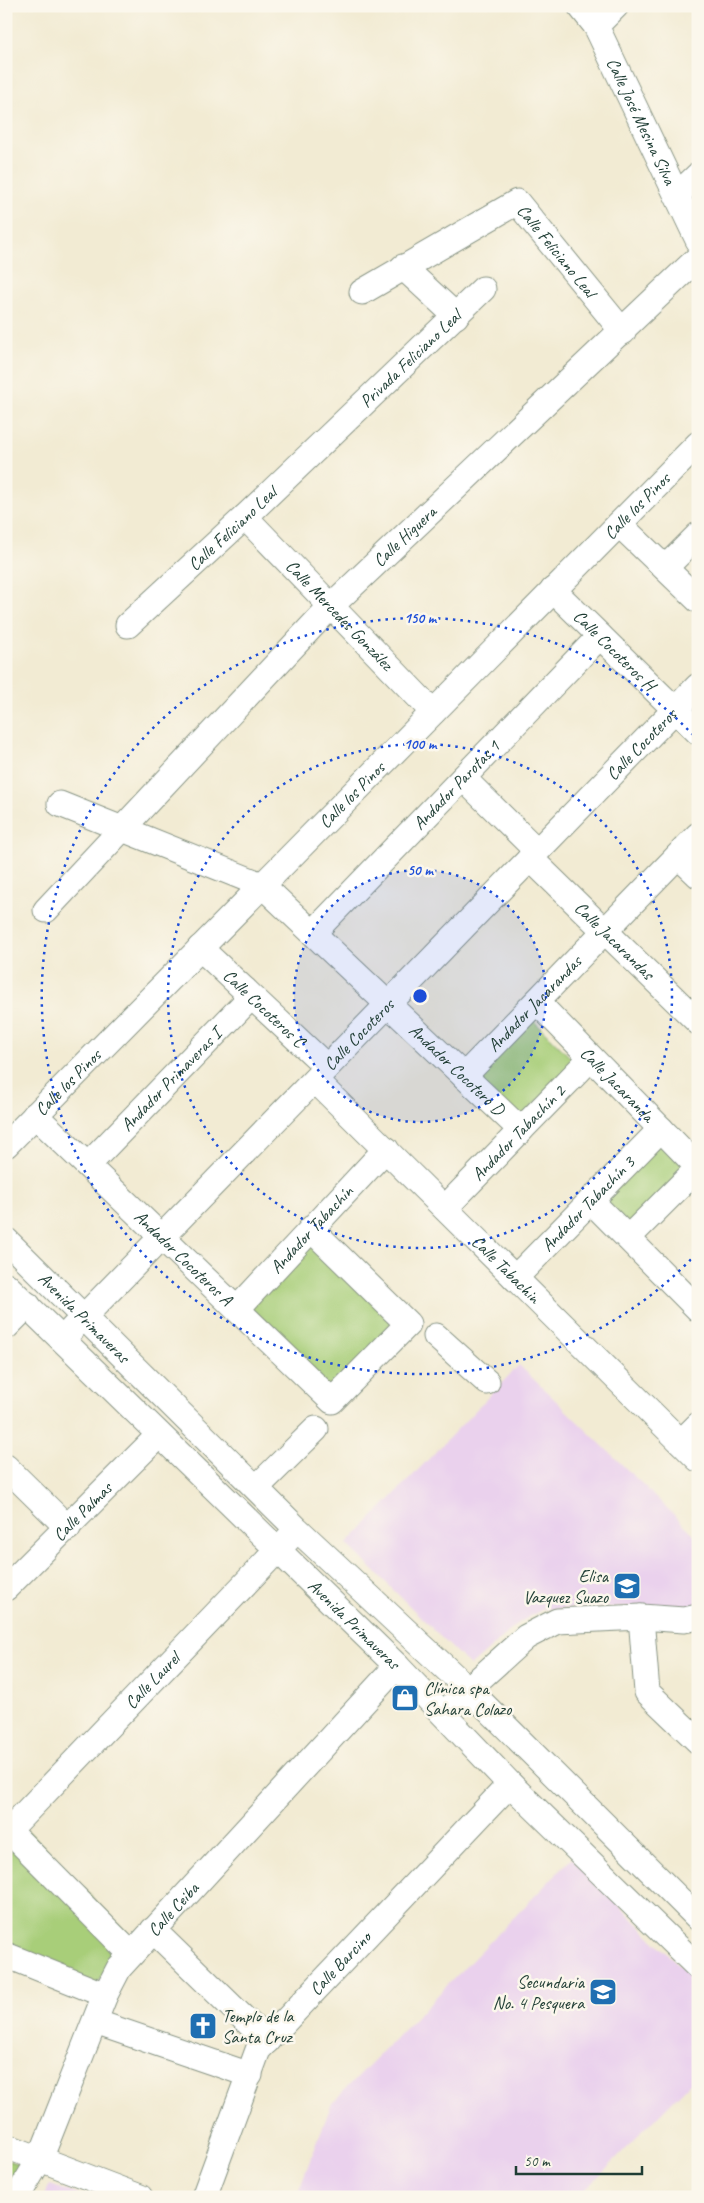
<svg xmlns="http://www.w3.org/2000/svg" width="704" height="2203" font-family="Caveat,sans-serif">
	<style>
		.built { fill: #ead1ed }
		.green { fill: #a8ce79; stroke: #648656 }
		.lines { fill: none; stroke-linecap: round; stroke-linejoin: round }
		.minor-casing { stroke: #889484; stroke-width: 27 }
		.minor { stroke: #fff; stroke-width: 25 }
		.ring { fill: none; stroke: #1d4ed8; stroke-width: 2.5; stroke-dasharray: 2.5 5 }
		.labels { text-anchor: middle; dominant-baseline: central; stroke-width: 5; stroke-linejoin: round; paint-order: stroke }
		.street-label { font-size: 18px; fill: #1f3d34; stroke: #fbf7ec }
		.poi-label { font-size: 18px; fill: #1f3d34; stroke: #fbf7ec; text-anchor: end }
		.centre { fill: #1d4ed8; stroke: #fbf7ec; stroke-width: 2.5 }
		.ring-label { font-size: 15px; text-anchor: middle; font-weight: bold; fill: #1d4ed8; stroke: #fbf7ec; stroke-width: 5; stroke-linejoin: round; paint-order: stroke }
	</style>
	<rect width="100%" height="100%" fill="#fbf7ec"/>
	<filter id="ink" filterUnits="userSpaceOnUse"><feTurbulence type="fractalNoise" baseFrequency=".02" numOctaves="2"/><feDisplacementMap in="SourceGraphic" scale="10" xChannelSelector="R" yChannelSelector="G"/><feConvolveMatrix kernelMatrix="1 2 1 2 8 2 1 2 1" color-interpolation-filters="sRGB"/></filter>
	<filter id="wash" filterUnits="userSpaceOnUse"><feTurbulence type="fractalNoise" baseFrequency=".0096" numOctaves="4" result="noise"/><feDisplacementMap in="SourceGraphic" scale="20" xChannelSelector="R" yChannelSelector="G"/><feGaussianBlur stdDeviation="1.12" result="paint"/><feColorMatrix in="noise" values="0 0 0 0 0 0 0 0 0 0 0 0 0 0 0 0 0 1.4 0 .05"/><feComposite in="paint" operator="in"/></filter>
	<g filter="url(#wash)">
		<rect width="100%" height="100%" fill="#f2ebd3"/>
		<!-- built -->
		<g class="built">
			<path d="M519,1365L698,1538V1605L543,1609L520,1622L470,1666L347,1544Z"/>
			<path d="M572,1858L698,1984V2075L578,2197H296L332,2103Z"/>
			<path d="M50,2185L85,2197H43Z"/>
		</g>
		<!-- green -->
		<g class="green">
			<path d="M532,1019L575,1062L519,1120L476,1077Z"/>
			<path d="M659,1141L688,1170L628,1231L599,1202Z"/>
			<path d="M312,1243L395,1326L329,1392L246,1310Z"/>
			<path d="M28,1831L130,1936L96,1985L6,1948V1858Z"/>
			<path d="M6,2160L26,2166L6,2197Z"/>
		</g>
	</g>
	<g filter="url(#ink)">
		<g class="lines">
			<defs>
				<g id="minor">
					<path id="s1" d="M580,6L596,26L698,240"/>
					<path d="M596,26L616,6"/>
					<path d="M677,195L698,175"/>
					<path d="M403,267L456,316"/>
					<path id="s2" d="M362,292L517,202L623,332"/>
					<path id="s3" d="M245,517L433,712"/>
					<path d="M619,524L698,600"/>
					<path d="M665,568L698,535"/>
					<path id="s4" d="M553,590L698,732"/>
					<path id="s5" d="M128,625L245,517L483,289"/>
					<path d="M463,778L537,851"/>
					<path id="s6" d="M60,804L262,885L521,1130"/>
					<path d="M678,856L698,875"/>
					<path id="s7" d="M530,858L698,1022"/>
					<path id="s8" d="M46,910L331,606L698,258"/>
					<path id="s9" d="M313,933L600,636"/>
					<path id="s10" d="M200,948L327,1067"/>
					<path id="s11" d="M537,1002L698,1167"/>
					<path id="s12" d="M464,1076L698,835"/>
					<path id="s13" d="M315,1080L698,1459"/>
					<path id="s14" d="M35,1115L332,1401L408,1324L311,1229"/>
					<path id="s15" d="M6,1145L698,444"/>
					<path id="s16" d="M88,1165L246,1002L245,990"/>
					<path d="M591,1201L698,1309"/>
					<path id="s17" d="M445,1208L591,1058"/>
					<path d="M628,1238L698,1168"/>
					<path id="s18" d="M6,1240L297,1529L468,1689L698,1918"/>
					<path id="s19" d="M515,1278L661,1129"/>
					<path id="s20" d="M6,1285L397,1666L510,1784L698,1967"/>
					<path id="s21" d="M237,1309L386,1149"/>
					<path d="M6,1327L28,1305"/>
					<path id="s22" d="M72,1329L698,686"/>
					<path d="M436,1336L487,1382"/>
					<path d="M681,1442L698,1425"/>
					<path d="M6,1467L68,1528"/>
					<path d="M257,1487L316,1429"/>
					<path id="s23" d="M6,1588L159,1435"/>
					<path d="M641,1617L647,1692L698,1741"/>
					<path d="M456,1700L526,1637L557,1621L641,1617L684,1620L698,1617"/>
					<path d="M8,1830L131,1954"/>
					<path id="s24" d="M6,1833L289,1538"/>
					<path d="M153,1930L267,2041"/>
					<path d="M6,1955L105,1995"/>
					<path d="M95,2022L250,2075"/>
					<path d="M6,2146L140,2197"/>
					<path id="s25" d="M17,2197L40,2159L105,1995L119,1968L397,1666"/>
					<path id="s26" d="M204,2197L258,2050L510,1784"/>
				</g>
			</defs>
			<!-- minor casing -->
			<use href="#minor" class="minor-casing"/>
			<!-- minor -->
			<use href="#minor" class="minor"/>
		</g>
	</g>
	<!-- distance rings -->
	<circle cx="420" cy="996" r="126" fill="#1d4ed8" fill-opacity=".12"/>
	<g class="ring">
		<circle cx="420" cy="996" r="126"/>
		<circle cx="420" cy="996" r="252"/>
		<path d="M696 1254A378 378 0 1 1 696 738"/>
	</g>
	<!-- icons -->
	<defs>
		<symbol id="school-square" viewBox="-11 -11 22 22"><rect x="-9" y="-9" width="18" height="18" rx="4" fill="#1f6fb2" stroke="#fbf7ec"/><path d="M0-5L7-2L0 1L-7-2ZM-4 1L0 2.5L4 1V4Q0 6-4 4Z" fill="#fff"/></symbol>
		<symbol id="shop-square" viewBox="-11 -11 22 22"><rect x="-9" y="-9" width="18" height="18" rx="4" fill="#1f6fb2" stroke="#fbf7ec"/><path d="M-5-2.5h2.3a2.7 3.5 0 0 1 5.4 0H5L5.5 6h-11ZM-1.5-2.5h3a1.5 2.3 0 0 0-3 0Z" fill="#fff"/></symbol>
		<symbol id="church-square" viewBox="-11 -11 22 22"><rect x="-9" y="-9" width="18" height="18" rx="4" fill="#1f6fb2" stroke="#fbf7ec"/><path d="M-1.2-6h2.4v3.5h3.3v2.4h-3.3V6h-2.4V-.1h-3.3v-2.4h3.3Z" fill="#fff"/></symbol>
	</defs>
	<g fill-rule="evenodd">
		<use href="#school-square" x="611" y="1570" width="32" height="32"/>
		<use href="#shop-square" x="389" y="1682" width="32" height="32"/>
		<use href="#school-square" x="587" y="1976" width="32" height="32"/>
		<use href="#church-square" x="187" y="2010" width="32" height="32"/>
	</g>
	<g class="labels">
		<!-- street labels -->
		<g class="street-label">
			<text stroke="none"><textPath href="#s1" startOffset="131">Calle José Mesina Silva</textPath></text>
			<text stroke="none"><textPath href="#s2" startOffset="242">Calle Feliciano Leal</textPath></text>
			<text stroke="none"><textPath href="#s5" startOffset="388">Privada Feliciano Leal</textPath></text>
			<text stroke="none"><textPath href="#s15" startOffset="898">Calle los Pinos</textPath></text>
			<text stroke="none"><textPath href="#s5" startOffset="142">Calle Feliciano Leal</textPath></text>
			<text stroke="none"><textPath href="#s8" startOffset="518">Calle Higuera</textPath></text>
			<text stroke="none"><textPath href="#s3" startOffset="136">Calle Mercedes González</textPath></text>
			<text stroke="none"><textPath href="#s4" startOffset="86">Calle Cocoteros H</textPath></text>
			<text stroke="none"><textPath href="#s22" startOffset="816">Calle Cocoteros</textPath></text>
			<text stroke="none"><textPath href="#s9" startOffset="206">Andador Parotas 1</textPath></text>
			<text stroke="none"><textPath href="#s15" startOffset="492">Calle los Pinos</textPath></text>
			<text stroke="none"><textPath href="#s7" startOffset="118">Calle Jacarandas</textPath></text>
			<text stroke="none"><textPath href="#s12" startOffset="101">Andador Jacarandas</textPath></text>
			<text stroke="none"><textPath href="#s10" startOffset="88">Calle Cocoteros C</textPath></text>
			<text stroke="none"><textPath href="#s22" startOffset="411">Calle Cocoteros</textPath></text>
			<text stroke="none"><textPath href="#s6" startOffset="486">Andador Cocotero D</textPath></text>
			<text stroke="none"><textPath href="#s16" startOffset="119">Andador Primaveras I</textPath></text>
			<text stroke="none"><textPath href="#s15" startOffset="88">Calle los Pinos</textPath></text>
			<text stroke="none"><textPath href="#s11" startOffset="115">Calle Jacaranda</textPath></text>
			<text stroke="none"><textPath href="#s17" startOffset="105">Andador Tabachín 2</textPath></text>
			<text stroke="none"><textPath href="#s19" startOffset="104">Andador Tabachín 3</textPath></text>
			<text stroke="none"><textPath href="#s21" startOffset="109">Andador Tabachín</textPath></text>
			<text stroke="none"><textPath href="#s14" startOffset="206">Andador Cocoteros A</textPath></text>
			<text stroke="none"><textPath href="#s13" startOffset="269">Calle Tabachin</textPath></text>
			<text stroke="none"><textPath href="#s18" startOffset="110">Avenida Primaveras</textPath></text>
			<text stroke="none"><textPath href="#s23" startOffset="108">Calle Palmas</textPath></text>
			<text stroke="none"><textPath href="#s20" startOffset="486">Avenida Primaveras</textPath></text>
			<text stroke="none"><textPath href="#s24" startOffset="211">Calle Laurel</textPath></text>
			<text stroke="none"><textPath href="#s25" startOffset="331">Calle Ceiba</textPath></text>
			<text stroke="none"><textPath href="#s26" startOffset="276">Calle Barcino</textPath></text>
		</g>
		<!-- poi labels -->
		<g class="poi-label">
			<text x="608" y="1576">Elisa<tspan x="608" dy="21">Vazquez Suazo</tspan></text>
			<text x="424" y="1688" text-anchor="start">Clínica spa<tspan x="424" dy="21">Sahara Colazo</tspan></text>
			<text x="584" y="1982">Secundaria<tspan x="584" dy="21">No. 4 Pesquera</tspan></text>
			<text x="222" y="2016" text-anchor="start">Templo de la<tspan x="222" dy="21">Santa Cruz</tspan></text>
		</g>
	</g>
	<circle cx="420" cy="996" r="8" class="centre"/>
	<g class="ring-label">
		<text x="420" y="623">150 m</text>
		<text x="420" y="749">100 m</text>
		<text x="420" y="875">50 m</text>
	</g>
	<!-- margin -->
	<rect width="704" height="2203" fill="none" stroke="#fbf7ec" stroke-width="25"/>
	<!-- scale -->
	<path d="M516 2166v8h126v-8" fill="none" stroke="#1f3d34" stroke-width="2.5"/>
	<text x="524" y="2166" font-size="15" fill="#1f3d34" stroke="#fbf7ec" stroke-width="4" paint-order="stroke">50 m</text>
</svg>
